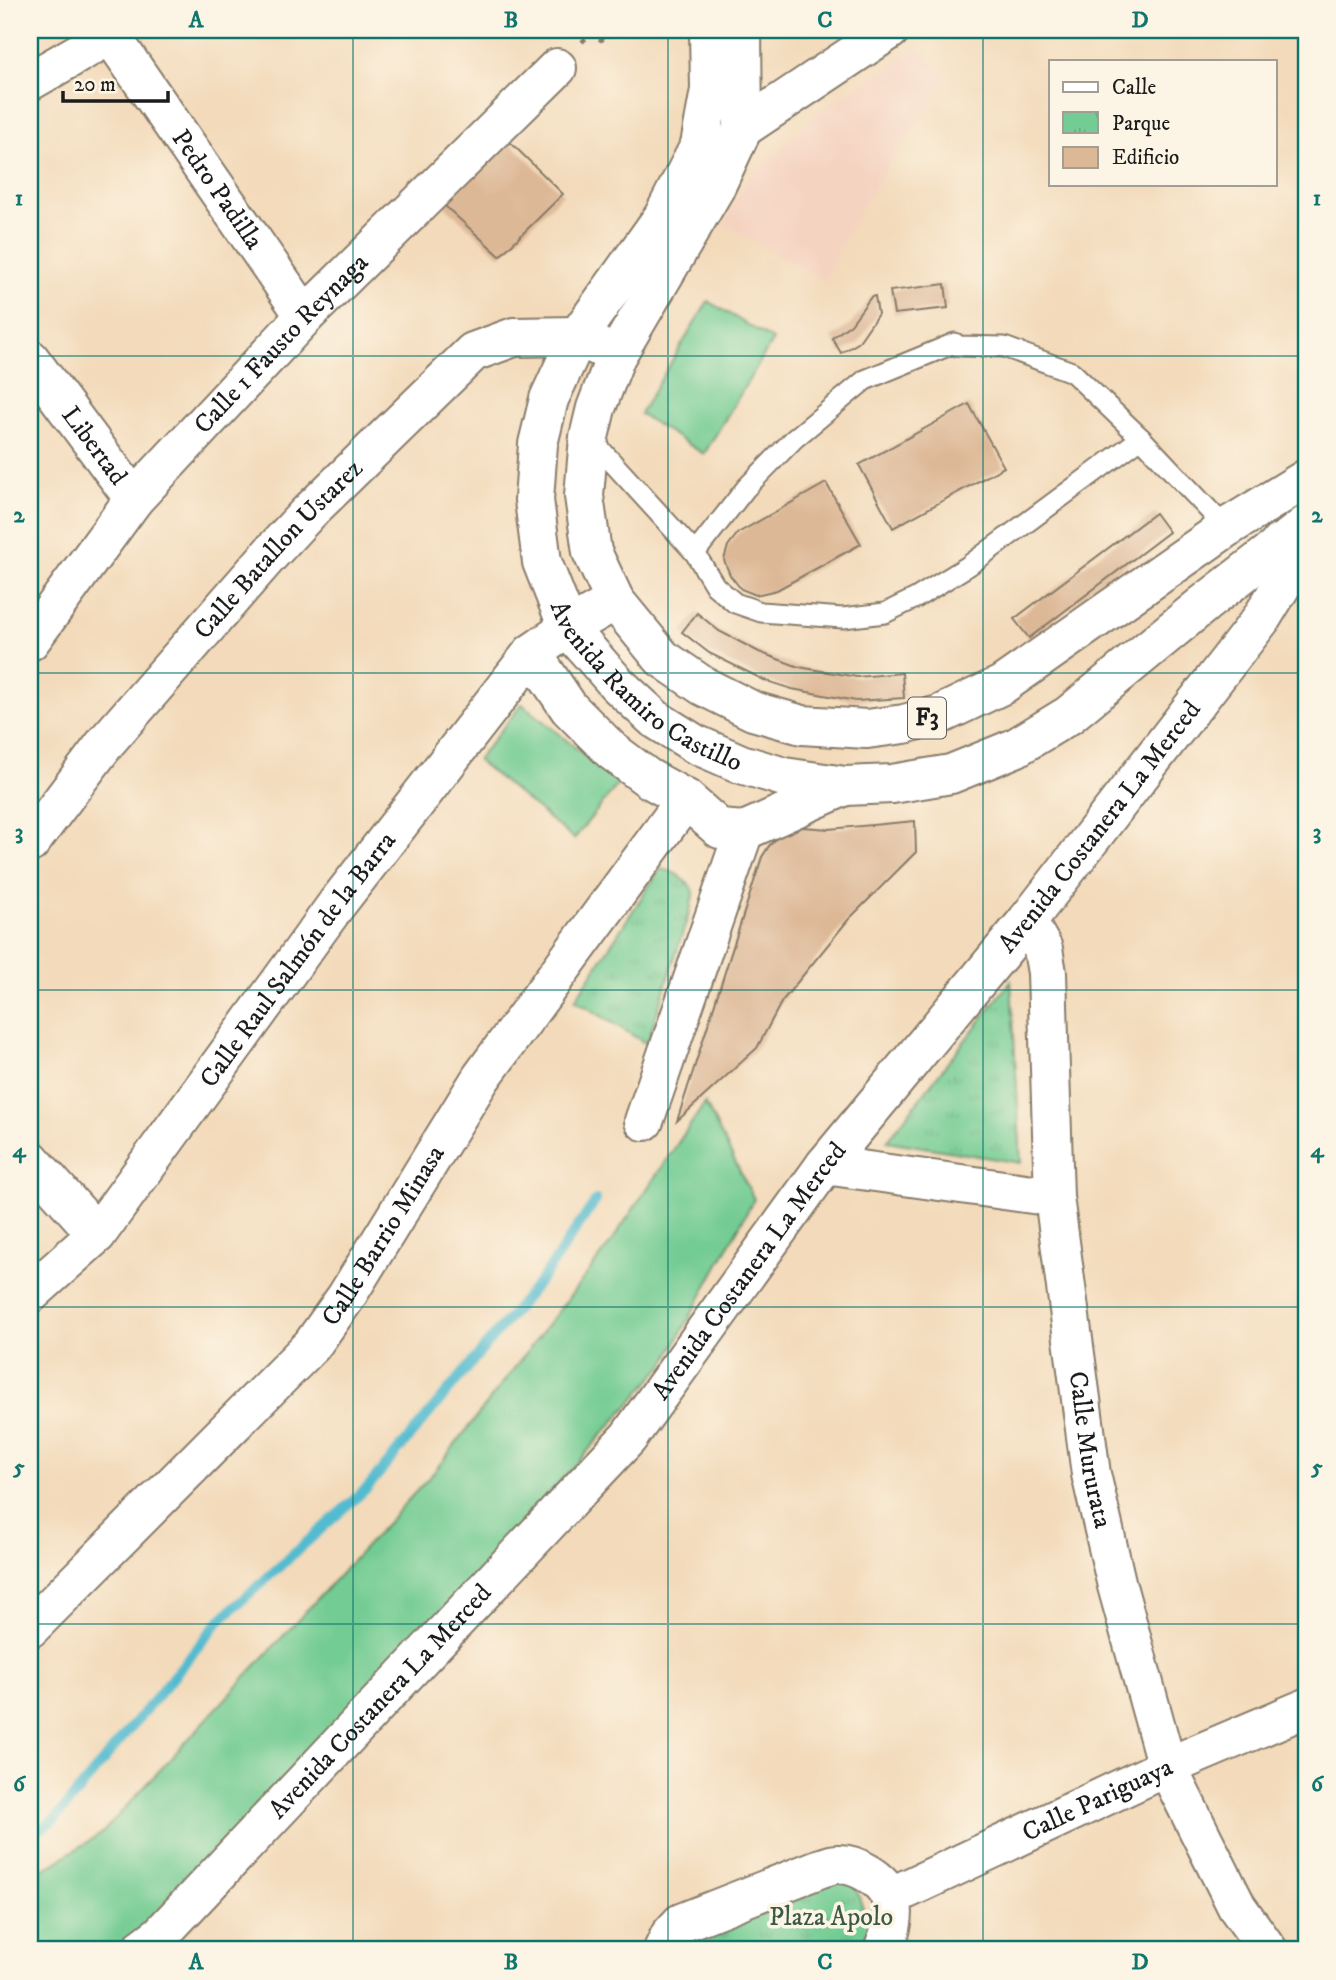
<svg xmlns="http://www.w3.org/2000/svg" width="1336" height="1980" font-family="'IM FELL DW Pica',serif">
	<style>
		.built { fill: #f5d3c1 }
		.grass { fill: #73cc93; stroke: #487458; stroke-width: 2 }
		.park { fill: url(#park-tufts); stroke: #487458; stroke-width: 2 }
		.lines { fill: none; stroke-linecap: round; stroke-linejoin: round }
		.stream { stroke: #52bbcf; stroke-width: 10 }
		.building { fill: #ddb896 }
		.service-casing { stroke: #887b6b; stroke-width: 23 }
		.minor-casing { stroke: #887b6b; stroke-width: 42 }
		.secondary-casing { stroke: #887b6b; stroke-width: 42 }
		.primary-casing { stroke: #887b6b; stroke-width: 42 }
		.path { stroke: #887b6b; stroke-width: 4.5; stroke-dasharray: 5 5; stroke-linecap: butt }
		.service { stroke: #fff; stroke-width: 19 }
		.minor { stroke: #fff; stroke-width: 38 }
		.secondary { stroke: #fff; stroke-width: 38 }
		.primary { stroke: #fff; stroke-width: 38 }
		.grid { fill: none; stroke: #0f766e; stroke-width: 2; stroke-opacity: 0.55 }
		.labels { text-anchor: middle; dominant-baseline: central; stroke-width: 7; stroke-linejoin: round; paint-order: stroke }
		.shield { fill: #fcf5e5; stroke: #5f5d58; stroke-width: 2 }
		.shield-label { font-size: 24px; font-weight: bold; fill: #1c1c1c }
		.street-label { font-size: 26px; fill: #1c1c1c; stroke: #fcf5e5 }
		.park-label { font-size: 26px; fill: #3a5a46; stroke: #fcf5e5 }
		.neatline { fill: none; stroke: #0f766e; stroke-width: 2.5 }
		.grid-label { font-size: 23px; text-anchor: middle; font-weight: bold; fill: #0f766e }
	</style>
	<defs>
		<pattern id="park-tufts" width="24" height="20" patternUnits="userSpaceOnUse" patternTransform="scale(1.75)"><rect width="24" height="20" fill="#73cc93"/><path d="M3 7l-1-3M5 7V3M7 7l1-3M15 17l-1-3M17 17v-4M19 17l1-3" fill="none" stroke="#63af7e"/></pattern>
	</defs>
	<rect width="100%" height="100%" fill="#fcf5e5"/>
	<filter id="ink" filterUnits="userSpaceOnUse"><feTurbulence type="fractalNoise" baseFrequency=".0143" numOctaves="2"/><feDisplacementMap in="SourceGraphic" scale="14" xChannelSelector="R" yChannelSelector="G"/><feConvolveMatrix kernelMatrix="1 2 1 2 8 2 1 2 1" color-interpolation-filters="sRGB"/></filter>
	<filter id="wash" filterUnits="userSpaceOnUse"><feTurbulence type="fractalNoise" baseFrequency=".00686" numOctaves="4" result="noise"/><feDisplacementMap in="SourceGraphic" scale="28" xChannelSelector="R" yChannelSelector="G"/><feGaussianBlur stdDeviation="1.57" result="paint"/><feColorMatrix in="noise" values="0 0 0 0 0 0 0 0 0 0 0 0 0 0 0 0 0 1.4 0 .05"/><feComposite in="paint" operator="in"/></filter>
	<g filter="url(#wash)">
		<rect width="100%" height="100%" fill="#f3daba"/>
		<!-- built -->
		<path class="built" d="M916,47L947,76L930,106L899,148L875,187L841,244L825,281L723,224L747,179L828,104L874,77Z"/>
		<!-- grass -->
		<g class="grass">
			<path d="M708,301L773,340L704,454L640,414Z"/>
			<path d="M522,704L619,783L574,839L477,760Z"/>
			<path d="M705,1103L754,1199L664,1365L531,1515L164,1909L116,1950H30V1878L102,1833L434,1472L607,1248Z"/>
		</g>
		<!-- park -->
		<g class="park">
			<path d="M660,869C676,871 685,879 694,891L690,910L647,1044L575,1000Z"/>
			<path d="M1011,981L1021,1163L887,1141Z"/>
			<path d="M831,1881L854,1884L872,1933L863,1950H689L696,1937Z"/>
		</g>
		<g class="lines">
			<!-- stream -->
			<path class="stream" d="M30,1837L56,1818L220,1620L367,1488L544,1276L596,1200"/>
		</g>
		<g id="blocks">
			<!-- building -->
			<g class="building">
				<path d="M508,140L563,194L500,256L444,205Z"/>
				<path d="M945,284L948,308L894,314L890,291Z"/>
				<path d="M875,296L878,314L858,343L841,353L832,338L851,324L871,297Z"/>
				<path d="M969,404L1004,467L893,528L859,465Z"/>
				<path d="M826,483L861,544L777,590L756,595L741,589L730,575L724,560L728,546L738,533Z"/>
				<path d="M1155,513L1169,532L1029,638L1014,619Z"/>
				<path d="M697,613L719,631L759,652L799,667L857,677L902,673L904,698L856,701L792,689L764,680L709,653L682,632Z"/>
				<path d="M915,821L916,852L848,920L782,1001L757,1048L677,1121L762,857L769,846L783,832L803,827L829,829Z"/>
			</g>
		</g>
	</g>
	<g filter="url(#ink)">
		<use href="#blocks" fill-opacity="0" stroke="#887b6b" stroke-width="2"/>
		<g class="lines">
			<defs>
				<g id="service">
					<path d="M591,439L695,553L715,586L735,603L761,612L843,618L885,613L916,598L968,566L1141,438"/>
					<path d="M695,553L746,488L794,439L865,380L955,343L957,346L1004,347L1072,372L1141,438L1226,528"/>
				</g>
				<g id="minor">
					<path id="s1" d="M107,30L305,316"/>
					<path d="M30,81L119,30"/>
					<path d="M743,128L890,30"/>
					<path id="s2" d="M30,359L134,499"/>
					<path id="s3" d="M30,641L134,499L305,316L557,68"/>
					<path d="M532,653L569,708L612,751L648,778L686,799L720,829L744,831L845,786"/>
					<path id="s4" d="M30,843L107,741L271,553L308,513L473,352L514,337L578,336L616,356"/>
					<path id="s5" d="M1027,921L1043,949L1047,973L1054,1197L1091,1474L1117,1586L1167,1767L1237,1907L1268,1950"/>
					<path d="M644,1121L744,831"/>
					<path d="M30,1159L97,1234"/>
					<path d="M825,1165L1054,1197"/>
					<path id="s6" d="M30,1294L97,1234L336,905L532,653L568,628L615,601"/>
					<path id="s7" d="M30,1628L312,1345L346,1297L481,1078L686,799"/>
					<path id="s8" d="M890,1897L1167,1767L1306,1708"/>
					<path d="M663,1950L670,1935L681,1923L821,1868C826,1867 832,1864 837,1864C856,1863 883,1879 890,1897C897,1915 890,1934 883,1950"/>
				</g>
				<g id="secondary">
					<path id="s9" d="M140,1950L160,1935L628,1438L825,1165L1027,921L1261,619L1283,583L1280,543"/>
				</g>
				<g id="primary">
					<path id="s10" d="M709,30L710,90L700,145L663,217L578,336L549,399L538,444L534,500L542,562L568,628L617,684L655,719L695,744L741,764L784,777L845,786L892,784L951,774L1015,748L1069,715L1205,603L1306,525"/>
					<path d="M742,30L743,128L715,188L616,356L596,408L589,437L584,496L592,552L615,601L662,658L703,686L753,711L802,725L867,729L904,724L939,715L1002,685L1226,528L1306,479"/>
				</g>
			</defs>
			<!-- service casing -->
			<use href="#service" class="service-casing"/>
			<!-- minor casing -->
			<use href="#minor" class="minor-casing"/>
			<!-- secondary casing -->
			<use href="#secondary" class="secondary-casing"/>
			<!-- primary casing -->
			<use href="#primary" class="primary-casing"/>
			<!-- path -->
			<g class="path">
				<path d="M591,33L601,40L621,30"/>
				<path d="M582,42L591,33L590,30"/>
			</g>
			<!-- service -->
			<use href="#service" class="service"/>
			<!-- minor -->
			<use href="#minor" class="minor"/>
			<!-- secondary -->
			<use href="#secondary" class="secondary"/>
			<!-- primary -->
			<use href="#primary" class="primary"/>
		</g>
	</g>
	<!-- grid -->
	<path class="grid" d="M353,30V1950M668,30V1950M983,30V1950M30,356H1306M30,673H1306M30,990H1306M30,1307H1306M30,1624H1306"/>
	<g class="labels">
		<!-- shield labels -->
		<rect class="shield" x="908" y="697.5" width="38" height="41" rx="5"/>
		<g class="shield-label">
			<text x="927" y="718">F3</text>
		</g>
		<!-- street labels -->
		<g class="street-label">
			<text stroke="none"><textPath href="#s1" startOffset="194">Pedro Padilla</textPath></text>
			<text stroke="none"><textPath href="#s3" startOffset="390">Calle 1 Fausto Reynaga</textPath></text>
			<text stroke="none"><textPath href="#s2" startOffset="108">Libertad</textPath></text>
			<text stroke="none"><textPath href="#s4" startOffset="385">Calle Batallon Ustarez</textPath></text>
			<text stroke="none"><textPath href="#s10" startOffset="746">Avenida Ramiro Castillo</textPath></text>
			<text stroke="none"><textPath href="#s9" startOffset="1480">Avenida Costanera La Merced</textPath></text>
			<text stroke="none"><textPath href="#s6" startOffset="430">Calle Raul Salmón de la Barra</textPath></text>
			<text stroke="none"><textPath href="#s7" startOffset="530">Calle Barrio Minasa</textPath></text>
			<text stroke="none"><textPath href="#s9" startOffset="914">Avenida Costanera La Merced</textPath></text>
			<text stroke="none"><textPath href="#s5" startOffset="536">Calle Mururata</textPath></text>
			<text stroke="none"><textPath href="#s9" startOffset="346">Avenida Costanera La Merced</textPath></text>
			<text stroke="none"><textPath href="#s8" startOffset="229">Calle Pariguaya</textPath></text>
		</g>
		<!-- park labels -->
		<g class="park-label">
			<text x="831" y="1917">Plaza Apolo</text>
		</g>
	</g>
	<!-- margin -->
	<rect width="1336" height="1980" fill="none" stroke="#fcf5e5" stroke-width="77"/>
	<!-- legend -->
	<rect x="1049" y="60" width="228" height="126" fill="#fcf5e5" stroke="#a29e95" stroke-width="2"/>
	<rect x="1063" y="82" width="35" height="10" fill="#ffffff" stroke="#a29e95" stroke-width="2"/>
	<text x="1112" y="94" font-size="21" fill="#1c1c1c">Calle</text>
	<rect x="1063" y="112" width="35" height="21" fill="url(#park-tufts)" stroke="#a29e95" stroke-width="2"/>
	<text x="1112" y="130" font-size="21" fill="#1c1c1c">Parque</text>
	<rect x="1063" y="147" width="35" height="21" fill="#ddb896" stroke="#a29e95" stroke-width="2"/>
	<text x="1112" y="164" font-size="21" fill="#1c1c1c">Edificio</text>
	<!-- scale -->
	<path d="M63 91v10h105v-10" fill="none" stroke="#1c1c1c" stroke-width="3.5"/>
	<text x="74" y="91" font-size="21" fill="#1c1c1c" stroke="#fcf5e5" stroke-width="5" paint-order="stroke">20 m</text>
	<rect x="38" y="38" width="1260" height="1903" class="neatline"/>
	<g class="grid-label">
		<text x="196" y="27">A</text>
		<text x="511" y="27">B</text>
		<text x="825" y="27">C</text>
		<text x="1140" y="27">D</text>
		<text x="19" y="205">1</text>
		<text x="1317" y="205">1</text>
		<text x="19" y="522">2</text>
		<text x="1317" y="522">2</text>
		<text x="19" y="839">3</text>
		<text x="1317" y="839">3</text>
		<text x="19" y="1157">4</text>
		<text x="1317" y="1157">4</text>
		<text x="19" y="1474">5</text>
		<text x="1317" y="1474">5</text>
		<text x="19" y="1791">6</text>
		<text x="1317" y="1791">6</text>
		<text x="196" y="1969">A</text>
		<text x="511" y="1969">B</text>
		<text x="825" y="1969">C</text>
		<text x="1140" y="1969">D</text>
	</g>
</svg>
